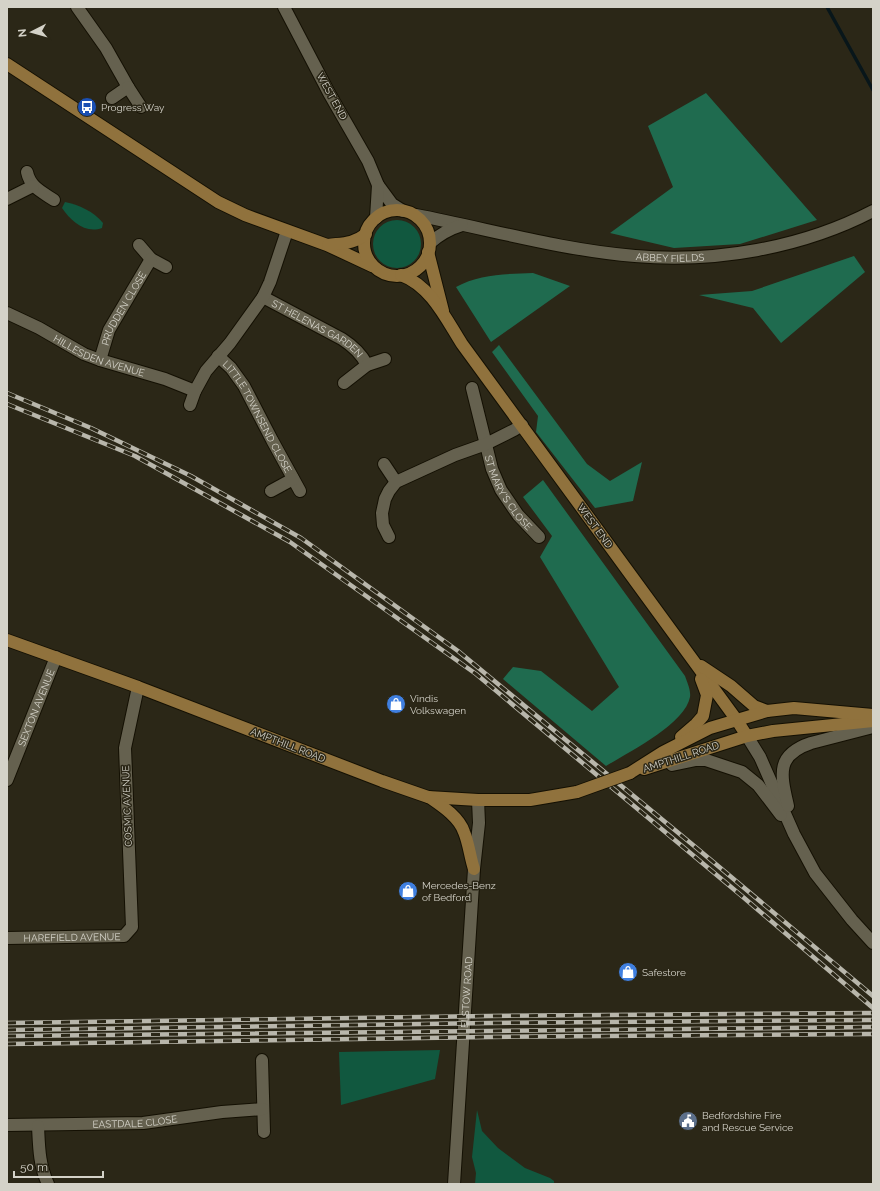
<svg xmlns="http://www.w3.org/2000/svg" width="880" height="1191" font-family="Raleway,sans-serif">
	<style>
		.green { fill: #11583f }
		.forest { fill: #1f6b4f }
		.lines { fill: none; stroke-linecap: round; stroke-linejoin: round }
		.stream { stroke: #08161a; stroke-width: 3.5 }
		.minor-casing { stroke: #141003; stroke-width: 14 }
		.tertiary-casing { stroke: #141003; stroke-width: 14 }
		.secondary-casing { stroke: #141003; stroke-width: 14 }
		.primary-casing { stroke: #141003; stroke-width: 14 }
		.minor { stroke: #65614f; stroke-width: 12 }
		.tertiary { stroke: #65614f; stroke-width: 12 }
		.secondary { stroke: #65614f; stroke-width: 12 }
		.primary { stroke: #90723d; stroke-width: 12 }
		.rail-casing { stroke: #b8b6ab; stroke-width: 4.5 }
		.rail { stroke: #2b2717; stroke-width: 3; stroke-dasharray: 9; stroke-linecap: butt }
		.primary-bridge-casing { stroke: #141003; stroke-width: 14; stroke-linecap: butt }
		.primary-bridge { stroke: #90723d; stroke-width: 12 }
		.labels { text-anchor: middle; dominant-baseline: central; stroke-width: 3; stroke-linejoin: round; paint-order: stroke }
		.street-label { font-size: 10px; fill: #d4d2c8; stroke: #2b2717 }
		.poi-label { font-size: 10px; fill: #d4d2c8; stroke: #2b2717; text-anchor: start }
	</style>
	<rect width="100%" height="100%" fill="#2b2717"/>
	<!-- green -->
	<g class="green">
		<path d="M65,202C79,205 93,211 103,223L102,228C85,234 71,221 62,208Z"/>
		<circle cx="397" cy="244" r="24"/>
		<path d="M440,1050L435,1079L341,1105L339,1052Z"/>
		<path d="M477,1110L482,1131L498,1148L525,1168L550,1178L554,1181V1184H475L476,1173L472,1157Z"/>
	</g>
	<!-- forest -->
	<g class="forest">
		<path d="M706,93L817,220L740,244L674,248L610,233L673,187L648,126Z"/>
		<path d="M854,256L865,272L781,343L753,308L699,295L752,291Z"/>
		<path d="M533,273L570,286L491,342L456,287C479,274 507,274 533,273Z"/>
		<path d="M499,345L587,464L610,481L642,462L633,501L595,508L536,432L538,416L492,352Z"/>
		<path d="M543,480L685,676C687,682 691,690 690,697C685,724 629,752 606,766L503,679L513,667L541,671L592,711L619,687L540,557L552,536L523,497Z"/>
	</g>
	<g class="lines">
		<!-- stream -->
		<path class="stream" d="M827,7L873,90"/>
		<defs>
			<g id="minor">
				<path d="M77,7L106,48L128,87L112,98"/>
				<path d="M128,87L141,107"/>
				<path d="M27,172C30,187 42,192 54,200"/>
				<path d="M7,199L33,186"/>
				<path d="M139,245L151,259L166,267"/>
				<path id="s1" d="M263,297L342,339C353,346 361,353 367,365"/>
				<path id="s2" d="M7,313L39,328L84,354L100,360L165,379L195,391"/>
				<path id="s3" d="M218,356L231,368L244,386L272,440L300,491"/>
				<path id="s4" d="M100,360L109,330L151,259"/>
				<path d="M344,383L367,365L385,359"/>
				<path id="s5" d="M472,388L492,469L501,490L518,515L539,537"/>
				<path d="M190,405L195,391L206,371L230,343L263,297L270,282L287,231"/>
				<path d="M384,464L396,482"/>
				<path d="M271,491L293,479"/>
				<path d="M389,537L383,525L382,513L385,499L389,491L396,482L455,455L486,444L514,430L522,425"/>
				<path id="s6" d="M7,780L56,657"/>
				<path id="s7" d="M7,938L124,936L132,927L125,748L138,687"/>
				<path d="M262,1060L264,1132"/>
				<path id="s8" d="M7,1125L143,1123L222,1112L263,1109"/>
				<path d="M38,1126C39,1146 39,1165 48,1184"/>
			</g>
			<g id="tertiary">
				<path d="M284,7L329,93L368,161L378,185L392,204L403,211"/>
				<path id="s9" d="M416,215C489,229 561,250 635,256C715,263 802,248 873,211"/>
				<path d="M376,218L378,185"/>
				<path d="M430,243C440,234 449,229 462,225"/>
				<path id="s10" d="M454,1184L474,869L479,823L478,800"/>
			</g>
			<g id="secondary">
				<path d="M747,736L760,757L794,834L815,873L852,920L873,943"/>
				<path d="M672,765L696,760H706L742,772L758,785L781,815"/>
				<path d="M788,806C781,775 775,755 811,743L873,727"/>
			</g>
			<g id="primary">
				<path d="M7,64L218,202L245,215L327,245L372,266"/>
				<circle cx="397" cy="243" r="33"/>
				<path d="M328,245C343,243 353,244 366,234"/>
				<path d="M428,252L443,311"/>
				<path d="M401,275C431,286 446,319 462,344L736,719L747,736"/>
				<path d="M7,640L138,687L382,781L428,797L478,800H530L577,792"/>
				<path d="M701,666L731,686L754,706L767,711"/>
				<path d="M681,737L696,724L703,716L707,695L701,679"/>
				<path d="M644,769L747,736L773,731L873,721"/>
				<path d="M630,773L663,752L710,728L767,711L794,708L873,715"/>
				<path d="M429,797C442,806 459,817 464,832C469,844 470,857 474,869"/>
			</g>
		</defs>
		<!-- minor casing -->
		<use href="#minor" class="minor-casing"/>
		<!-- tertiary casing -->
		<use href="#tertiary" class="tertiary-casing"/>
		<!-- secondary casing -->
		<use href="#secondary" class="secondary-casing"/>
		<!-- primary casing -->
		<use href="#primary" class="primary-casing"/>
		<!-- minor -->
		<use href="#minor" class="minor"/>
		<!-- tertiary -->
		<use href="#tertiary" class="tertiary"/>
		<!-- secondary -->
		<use href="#secondary" class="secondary"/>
		<!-- primary -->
		<use href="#primary" class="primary"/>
		<defs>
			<g id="rail">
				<path d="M7,393L91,428L191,476L301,538L458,651L693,845L873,996"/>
				<path d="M7,404L135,456L290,542L476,674L743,897L873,1008"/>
				<path d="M7,1023L489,1016L873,1013"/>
				<path d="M7,1030L489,1023L873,1020"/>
				<path d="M7,1036L873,1027"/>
				<path d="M7,1044L489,1037L873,1034"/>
			</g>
		</defs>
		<!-- rail casing -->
		<use href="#rail" class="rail-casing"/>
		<!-- rail -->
		<use href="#rail" class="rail"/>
		<defs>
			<path id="primary-bridge" d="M577,792L630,773"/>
		</defs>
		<!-- primary-bridge casing -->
		<use href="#primary-bridge" class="primary-bridge-casing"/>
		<!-- primary-bridge -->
		<use href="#primary-bridge" class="primary-bridge"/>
	</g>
	<!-- icons -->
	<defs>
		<symbol id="bus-disc" viewBox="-11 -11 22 22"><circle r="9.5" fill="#1a4fb4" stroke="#2b2717"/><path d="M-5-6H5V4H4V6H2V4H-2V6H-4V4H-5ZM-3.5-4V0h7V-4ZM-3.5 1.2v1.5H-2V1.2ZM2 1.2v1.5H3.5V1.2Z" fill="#fff"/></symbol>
		<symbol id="shop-disc" viewBox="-11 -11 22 22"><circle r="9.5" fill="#3f7fe0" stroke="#2b2717"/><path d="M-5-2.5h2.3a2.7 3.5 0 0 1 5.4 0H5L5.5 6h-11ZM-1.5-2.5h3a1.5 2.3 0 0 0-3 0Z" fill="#fff"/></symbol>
		<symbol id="civic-disc" viewBox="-11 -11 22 22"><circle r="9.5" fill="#5c6f8a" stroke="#2b2717"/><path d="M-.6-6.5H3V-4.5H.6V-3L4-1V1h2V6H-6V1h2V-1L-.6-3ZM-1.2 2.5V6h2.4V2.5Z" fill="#fff"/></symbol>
	</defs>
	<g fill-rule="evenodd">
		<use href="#bus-disc" x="76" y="96" width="22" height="22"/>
		<use href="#shop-disc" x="385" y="693" width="22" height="22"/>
		<use href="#shop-disc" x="397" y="880" width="22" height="22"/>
		<use href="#shop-disc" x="617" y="961" width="22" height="22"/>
		<use href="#civic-disc" x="677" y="1110" width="22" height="22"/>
	</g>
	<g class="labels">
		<!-- street labels -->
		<g class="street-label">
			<text transform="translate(332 96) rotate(61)">WEST END</text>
			<text stroke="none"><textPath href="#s9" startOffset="258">ABBEY FIELDS</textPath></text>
			<text stroke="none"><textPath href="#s4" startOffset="57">PRUDDEN CLOSE</textPath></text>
			<text stroke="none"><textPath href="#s1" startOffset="63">ST HELENAS GARDEN</textPath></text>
			<text stroke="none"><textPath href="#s2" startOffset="102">HILLESDEN AVENUE</textPath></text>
			<text stroke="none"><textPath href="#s3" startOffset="73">LITTLE TOWNSEND CLOSE</textPath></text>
			<text stroke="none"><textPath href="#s5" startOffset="112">ST MARY'S CLOSE</textPath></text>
			<text transform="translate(595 526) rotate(54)">WEST END</text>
			<text stroke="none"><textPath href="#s6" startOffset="78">SEXTON AVENUE</textPath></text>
			<text transform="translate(288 745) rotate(21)">AMPTHILL ROAD</text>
			<text transform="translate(681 757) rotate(-18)">AMPTHILL ROAD</text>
			<text transform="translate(127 806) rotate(-92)">COSMIC AVENUE</text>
			<text stroke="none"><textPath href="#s7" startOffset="65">HAREFIELD AVENUE</textPath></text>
			<text stroke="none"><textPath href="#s10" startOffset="192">ELSTOW ROAD</textPath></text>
			<text stroke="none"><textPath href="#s8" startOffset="128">EASTDALE CLOSE</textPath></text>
		</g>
		<!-- poi labels -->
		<g class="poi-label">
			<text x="101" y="107">Progress Way</text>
			<text x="410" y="698">Vindis<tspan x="410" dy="12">Volkswagen</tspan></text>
			<text x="422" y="885">Mercedes-Benz<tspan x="422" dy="12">of Bedford</tspan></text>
			<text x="642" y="972">Safestore</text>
			<text x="702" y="1115">Bedfordshire Fire<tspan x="702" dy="12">and Rescue Service</tspan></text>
		</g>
	</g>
	<!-- border -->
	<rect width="880" height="1191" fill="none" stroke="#d4d2c8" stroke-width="16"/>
	<!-- north arrow -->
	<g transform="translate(32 32) rotate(264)" stroke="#2b2717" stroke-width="3" paint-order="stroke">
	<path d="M0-3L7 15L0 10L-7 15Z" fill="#d4d2c8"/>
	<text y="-6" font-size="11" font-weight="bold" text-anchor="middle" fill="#d4d2c8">N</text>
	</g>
	<!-- scale -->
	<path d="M14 1171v6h89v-6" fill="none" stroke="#d4d2c8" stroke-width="2"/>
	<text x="20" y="1171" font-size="12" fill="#d4d2c8" stroke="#2b2717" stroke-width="3" paint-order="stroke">50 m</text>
</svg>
